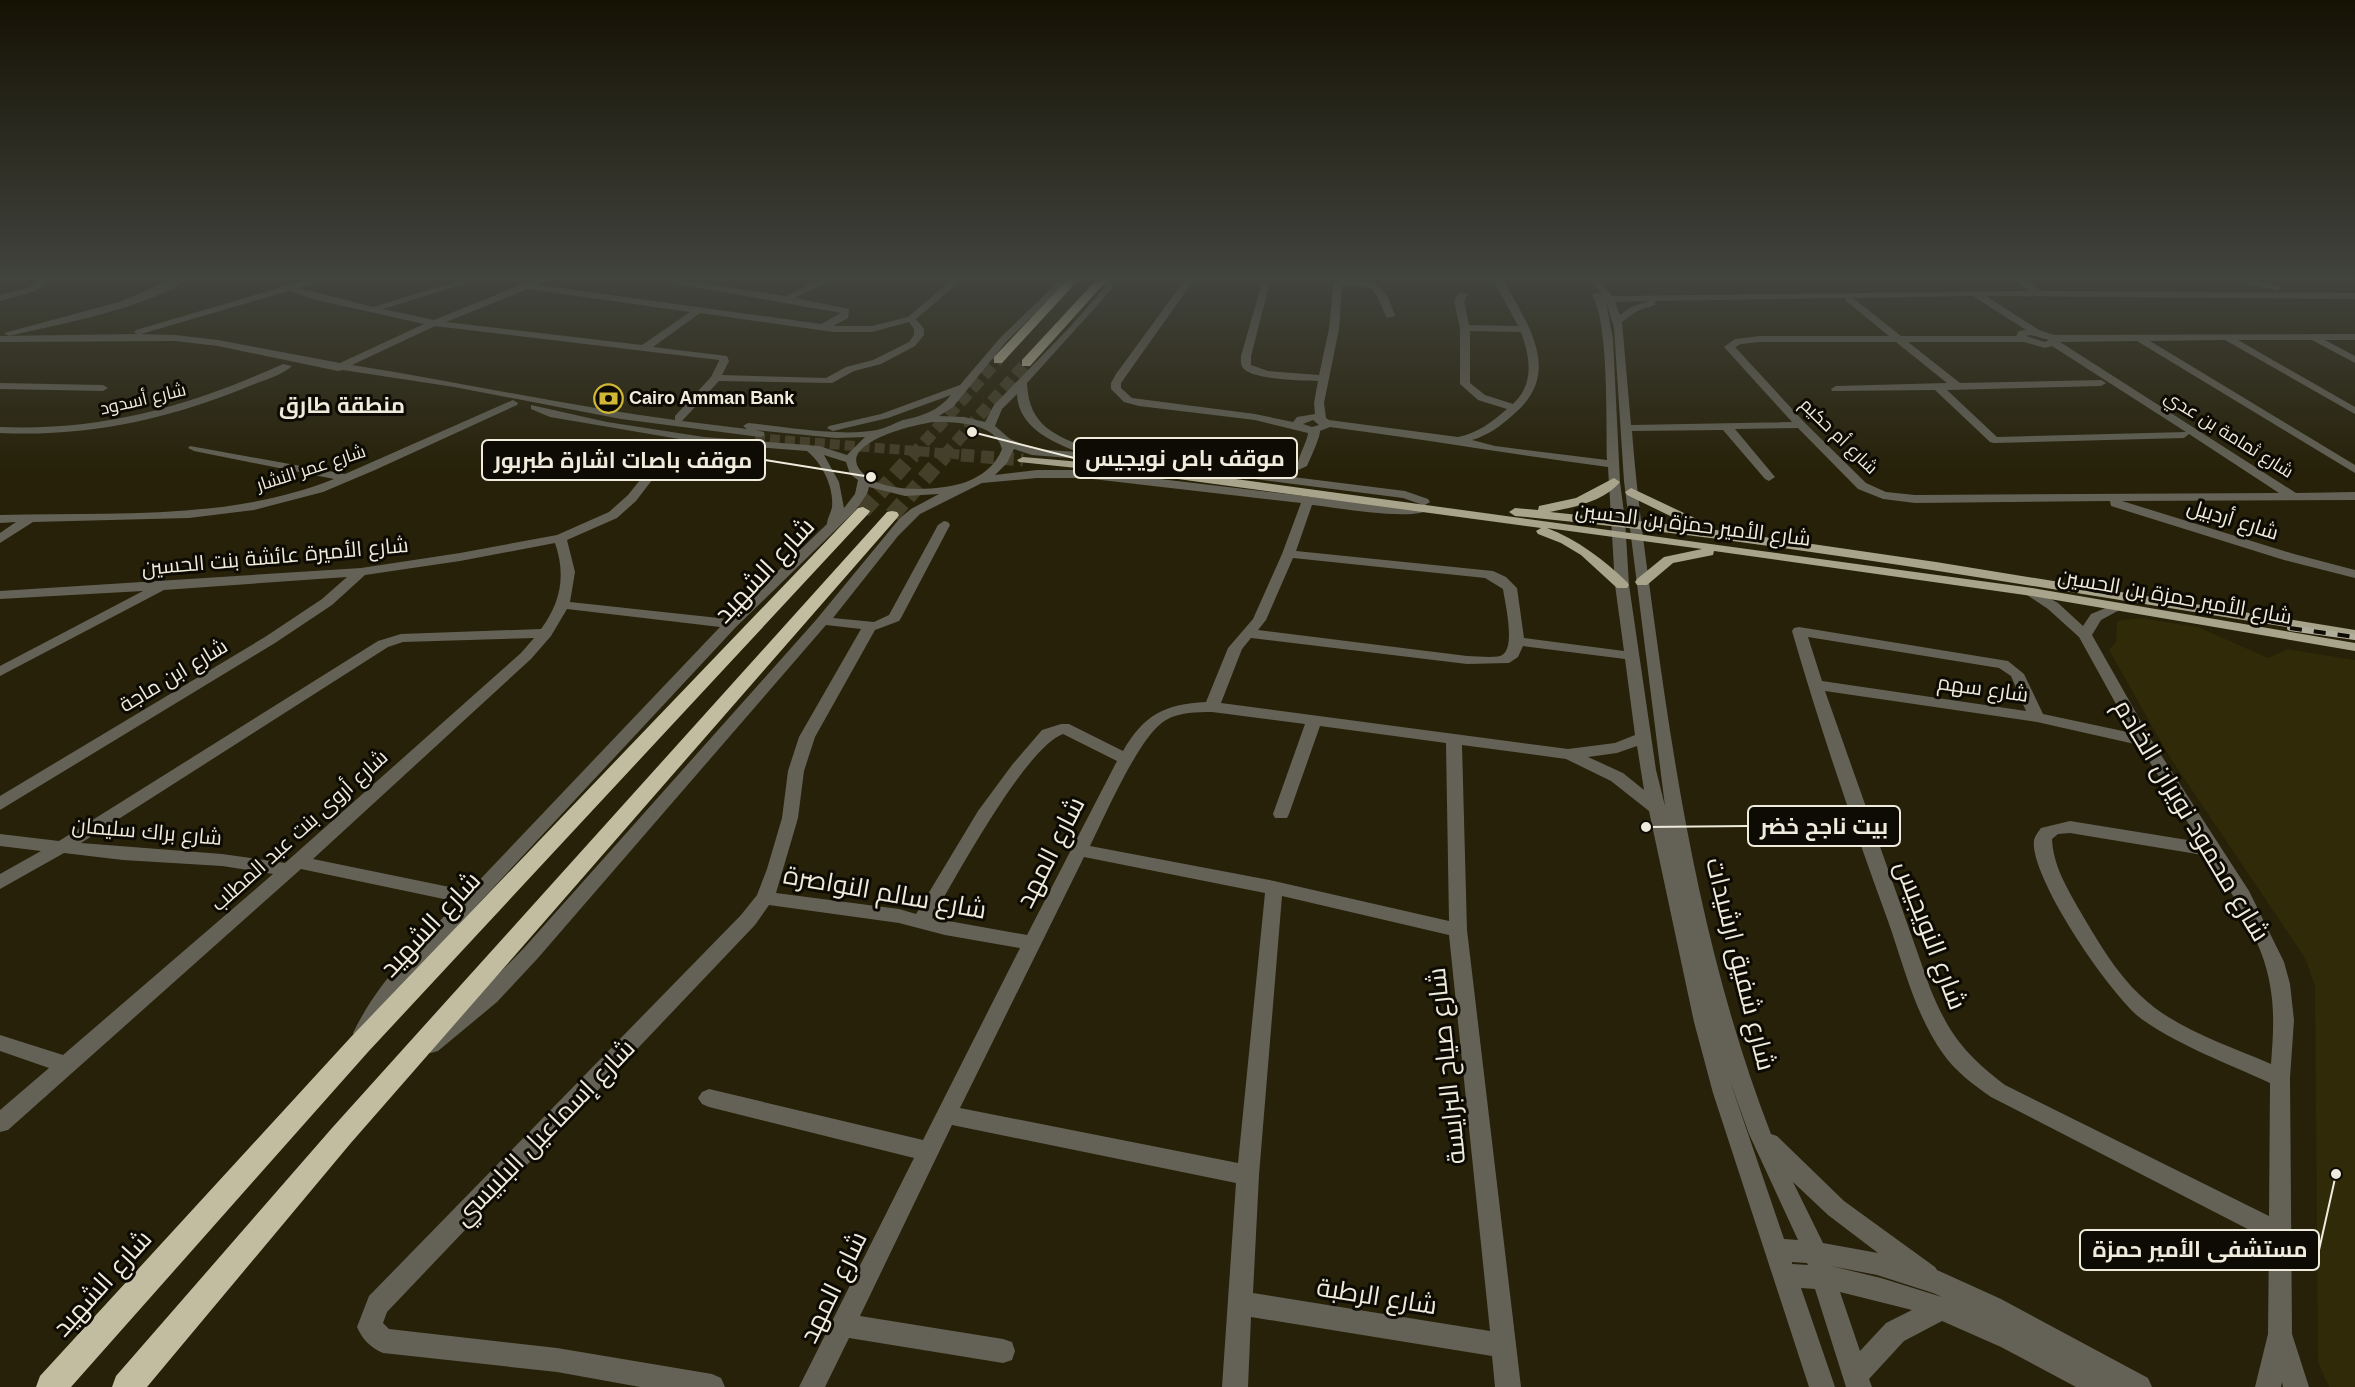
<svg xmlns="http://www.w3.org/2000/svg" width="2355" height="1387" font-family="Arial,Cairo,sans-serif">
	<style>
		.built { fill: #302a08 }
		.lines { fill: none; stroke-linecap: round; stroke-linejoin: round }
		.minor-tunnel-far1 { stroke: #443f28; stroke-width: 10; stroke-dasharray: 10 5; stroke-linecap: butt }
		.minor-tunnel { stroke: #443f28; stroke-width: 13; stroke-dasharray: 13 7; stroke-linecap: butt }
		.highway-tunnel-far1 { stroke: #443f28; stroke-width: 12; stroke-dasharray: 12 6; stroke-linecap: butt }
		.highway-tunnel { stroke: #443f28; stroke-width: 16; stroke-dasharray: 16 8; stroke-linecap: butt }
		.minor { fill: #646256; fill-rule: evenodd }
		.major { fill: #a8a38b; fill-rule: evenodd }
		.highway { fill: #c2bda0; fill-rule: evenodd }
		.rail-casing { stroke: #b1ad9b; stroke-width: 6 }
		.rail { stroke: #0d0b03; stroke-width: 4; stroke-dasharray: 12; stroke-linecap: butt }
		.labels { text-anchor: middle; dominant-baseline: central; stroke-width: 6; stroke-linejoin: round; paint-order: stroke }
		.far-poi-label { font-size: 18px; font-weight: bold; fill: #efecdd; stroke: #0d0b03; text-anchor: start }
		.far-street-label { font-size: 18px; fill: #efecdd; stroke: #0d0b03 }
		.street-label { font-size: 21px; fill: #efecdd; stroke: #0d0b03 }
		.far-district-label { font-size: 22px; font-weight: bold; fill: #efecdd; stroke: #0d0b03 }
		.near-street-label { font-size: 26px; fill: #efecdd; stroke: #0d0b03 }
		.leader { fill: none; stroke: #efecdd; stroke-width: 2 }
		.callout-dot { fill: #efecdd; stroke: #0d0b03; stroke-width: 2 }
		.callout { fill: #0d0b03; stroke: #efecdd; stroke-width: 2 }
		.callout-label { font-size: 22px; text-anchor: middle; font-weight: bold; fill: #efecdd }
	</style>
	<rect width="100%" height="100%" fill="#262108"/>
	<!-- built -->
	<path class="built" d="M2140,618L2198,627L2268,658L2287,649L2355,660V1387H2329L2318,1362L2315,986L2305,958L2169,756L2109,650L2116,642L2117,621Z"/>
	<g class="lines">
		<!-- minor-tunnel-far1 -->
		<path class="minor-tunnel-far1" d="M755,438L979,456"/>
		<!-- minor-tunnel -->
		<path class="minor-tunnel" d="M961,455L1023,460"/>
		<!-- highway-tunnel-far1 -->
		<g class="highway-tunnel-far1">
			<path d="M912,456L998,360"/>
			<path d="M944,456L1026,363"/>
		</g>
		<!-- highway-tunnel -->
		<g class="highway-tunnel">
			<path d="M863,511L913,455"/>
			<path d="M892,515L945,455"/>
		</g>
		<!-- minor -->
		<g class="minor">
			<path d="M43,277H53L36,291L0,301V295L30,287Z"/>
			<path d="M178,277H190C151,308 59,324 9,336L4,333L119,302Z"/>
			<path d="M316,277H331L299,288L373,307L471,277H486L383,309L434,320L522,284L541,277H554L538,285L821,324L841,313L639,277H663L785,296L825,277H837L795,298L849,309L848,318L833,326H872L908,317L955,277H965L916,319L924,329V335L915,346L881,364L854,371L832,383L719,381L682,421L747,429L743,426L748,423C786,427 841,437 877,430C886,428 895,423 903,420C922,416 938,411 951,395L888,418L833,431L827,428L829,426L881,414L960,385L1000,338L1063,277H1072L1006,342L953,407L939,416L964,417L985,422L994,405L1069,328L1105,287V277H1113L1112,289L1027,383C1029,427 1055,435 1092,450L1093,453L1268,474L1298,462C1300,453 1308,439 1308,433L1255,420L1139,406L1124,402L1111,389V383L1116,374L1187,277H1196L1121,383V388L1132,398L1255,414L1293,422L1297,417L1315,414L1314,403L1318,381C1302,380 1255,380 1244,369C1240,365 1241,361 1241,356L1261,286L1258,282L1248,277L1265,278L1269,286L1251,356V365L1268,371L1319,375L1329,329L1334,277H1342V280C1375,281 1385,282 1395,316L1387,318C1372,287 1379,286 1342,286L1339,329L1324,403L1326,418L1329,420L1458,437C1478,433 1492,422 1507,409L1478,400L1460,384V328L1454,301L1460,292L1468,294L1464,301L1469,325L1518,326L1492,277H1501C1526,321 1564,371 1515,413C1502,425 1489,435 1472,440L1495,446L1607,460C1606,423 1609,322 1592,295L1597,292L1603,296L1588,277H1597L1612,296L2029,291L2012,277H2021L2041,291L2355,293V299L1986,296L2039,330L2054,335L2355,334V340H2325L2355,356V363L2312,340H2238L2355,407V414L2225,340L2150,341L2355,465V473L2137,341L2060,342L2296,493L2355,492V500L2122,501L2294,554L2355,570V578L2284,560L2111,506L2110,501L1915,503L1883,499L1858,489L1798,428L1735,429L1775,477L1769,481L1765,479L1723,430L1632,431C1637,499 1647,567 1656,634C1679,804 1709,974 1771,1134L1777,1136L1844,1201L1935,1267L1937,1270L2001,1299L2148,1378L2152,1387H2076L2001,1347L1942,1321L1904,1341L1869,1379L1872,1387H1846L1815,1289L1801,1288L1835,1387H1809L1713,1093L1694,1022L1649,811L1611,781L1566,759L1462,745L1467,930L1521,1387H1495L1492,1356L1251,1317L1248,1387H1222L1236,1183L952,1125L860,1316L1003,1339L1012,1342L1015,1351L1012,1360L1003,1363L849,1338L825,1387H799L914,1158L709,1107L702,1104L698,1098L702,1092L709,1089L923,1140L1020,948L945,935L899,923L769,905L755,925L387,1312L383,1323L389,1329L557,1348L712,1374L721,1378L725,1387H640L557,1372L383,1353C371,1348 362,1339 357,1327L369,1296L741,915L757,895L767,869L782,818L788,771L799,737L861,629L826,625L538,958L497,1002L438,1051L431,1053L424,1051L421,1045L424,1039L483,990L524,948L816,620L900,518L911,509L939,494L905,496L869,487L867,494L855,511L736,627L398,990L381,1016L370,1039L363,1041L356,1039L353,1033C380,978 417,945 458,902L301,869L8,1130L0,1132V1110L49,1068L0,1051V1035L63,1055L273,874L222,866L123,860L64,853L0,889V874L41,851L0,846V834L59,841L378,641L401,634L541,629C561,602 566,575 555,543L460,561L365,575L332,605L275,643L0,810V796L265,637L322,599L347,577L164,590L0,676V666L143,591L0,599V591L361,568L460,553L557,535L609,512L628,495L660,455L691,441L550,417L531,409V405L607,422L704,437L819,446L847,455L865,437L836,438L755,430L764,432V436L760,437L621,419L454,387L343,370L338,371L218,346L175,341L0,342V336L137,334L134,332L136,330ZM528,289L690,312L642,345L446,322ZM289,291L316,300L424,324L340,363L218,340L175,335L141,334ZM1973,296L2026,330L2019,331L2016,336H1901L1853,298ZM1845,298L1846,301L1889,336H1760L1735,339L1724,347L1792,422L1631,425L1622,322L1637,311L1655,305V301ZM1649,301L1631,307L1620,315L1615,302ZM1606,302L1614,327L1624,481L1665,806L1656,770L1629,585L1625,520L1620,482L1613,339ZM700,313L833,332H872L909,322L914,329V335L909,342L873,360L846,367L826,378L722,375L729,361L727,356L653,347ZM435,326L719,360V361L711,377L675,416V420C567,406 460,382 352,365ZM1470,331L1521,332C1530,358 1535,383 1513,404L1485,395L1470,383ZM2031,335L2049,340L2045,342L2026,336ZM1760,342H1896L1947,383L1836,386L1831,389L1832,391L1935,390L1990,442L1994,443L2184,438L2189,434L2279,493L1915,495L1886,492L1866,483L1805,423L1735,347L1741,344ZM1908,342H2024L2045,348L2052,346L2186,432L1997,437L1947,390L2101,386L2106,383L2101,380L1960,383ZM1017,394C1018,427 1052,442 1078,452L1034,449L1010,439L995,426L1002,409ZM1313,420L1319,425L1312,427L1303,424ZM935,422C957,422 996,423 1002,449C996,465 982,476 966,482C940,491 879,495 860,470C838,442 919,423 935,422ZM1330,427C1423,439 1515,455 1608,467L1615,585L1624,651L1524,638L1517,588L1506,577L1493,571L1296,551L1312,505C1334,507 1416,522 1430,509L1425,505L1430,502L1428,499L1405,491L1285,476L1307,466C1310,459 1320,438 1320,431ZM705,443L807,451C822,463 834,487 832,507C831,513 827,519 827,524L728,619L570,602L575,572L567,540L617,518L636,501L668,459ZM1014,449L1032,455L1120,462L1403,498L1423,505L1397,507L1084,470H1037L995,475L1007,463ZM824,455L846,462L850,474L858,480L855,494L844,508L839,482ZM1037,478H1084L1301,503L1282,554L1253,619L1228,648L1206,702C1164,704 1144,715 1123,751L1069,724H1061L1042,730L1012,765L978,811L916,914L899,909L776,893L798,818L804,771L815,737L875,630L899,621L901,618L950,525L948,522L944,521L938,525L889,615L874,622L833,618L898,536L920,514L982,483ZM1293,558L1485,578L1503,589C1505,603 1517,651 1500,656C1491,658 1477,656 1467,656L1258,630L1266,620ZM567,609L720,627L469,891L313,859L531,659L551,636ZM534,638L521,653L285,863L222,854L81,843L388,647L403,642ZM1251,638L1467,664L1509,663L1518,657L1523,646L1625,659L1635,735L1615,743L1568,749L1221,703L1242,649ZM1212,712L1305,724L1273,814L1275,818H1287L1289,814L1320,726L1446,743L1449,921L1274,881L1090,846C1105,816 1140,734 1166,720C1180,712 1197,712 1212,712ZM1063,734L1117,761L1027,935L932,918C955,879 1025,748 1063,734ZM1637,746L1644,790L1623,773L1588,757L1617,753ZM1084,857L1265,893L1238,1163L960,1108ZM1282,896L1449,935L1490,1331L1253,1293L1259,1175ZM1729,1078L1749,1134L1798,1240L1784,1239ZM1793,1182L1828,1215L1878,1253L1823,1243ZM1792,1262L1807,1263L1808,1265L1792,1264ZM1831,1266L1877,1275L1933,1293L1942,1297L1881,1278ZM1840,1292L1912,1310L1886,1323L1860,1351Z"/>
			<path d="M2244,277L2280,286L2281,288L2277,291L2241,282L2240,280Z"/>
			<path d="M283,364L292,366C281,376 261,381 247,387C167,420 86,437 0,433V427C104,431 189,406 283,364Z"/>
			<path d="M0,383L103,385L108,388L103,391L0,389Z"/>
			<path d="M513,400L518,403L517,405L375,470L323,492L254,510L189,518L33,522L0,543V533L16,522L0,523V515C111,512 229,521 334,479L194,451L188,448L190,446L345,474Z"/>
			<path d="M2032,588L2058,603L2083,626L2091,614L2118,603L2125,607L2101,620L2092,635L2152,741L2249,891L2284,962L2290,984L2294,1020L2290,1078L2292,1334L2309,1387H2283L2282,1382L2281,1387H2255L2268,1334L2269,1240L1991,1097C1974,1085 1956,1072 1944,1055C1915,1015 1904,966 1888,921C1853,825 1820,728 1792,631L1794,628L1799,627L2008,661L2024,674L2043,714L2132,733L2079,637L2048,609L2027,595L2025,592L2027,589ZM1808,637L1999,668L2011,676L2026,711L1822,681ZM1825,691L2037,722L2139,745L2200,842L2070,821L2041,828C2038,832 2035,836 2034,840C2029,877 2113,999 2143,1020C2182,1047 2227,1063 2270,1083L2269,1216L2005,1085C1966,1055 1949,1035 1930,988ZM2070,833L2209,856C2231,892 2264,943 2270,985C2275,1012 2273,1037 2271,1064C2228,1045 2175,1029 2141,996C2116,973 2097,940 2080,911C2067,888 2053,865 2052,839L2058,834Z"/>
		</g>
		<!-- major -->
		<g class="major">
			<path d="M1023,457L1163,469L2032,588L2355,643V651L2032,596L1714,551L1713,555L1673,563L1647,585H1637L1635,582L1637,579L1664,557L1702,549L1547,528C1578,540 1603,559 1627,582L1629,585L1627,588H1617L1581,555L1561,543L1538,534L1536,531L1541,528L1163,477L1019,462L1017,460Z"/>
			<path d="M1614,478L1620,482C1603,502 1574,507 1550,512L1693,527L1627,495L1625,492L1631,488L1703,522L1705,525L1702,528L1936,562L2355,630V638C2075,594 1797,543 1515,516L1509,512L1515,508L1538,510L1539,506L1576,498Z"/>
		</g>
		<!-- highway -->
		<g class="highway">
			<path d="M1070,277H1081L1002,363H994V357Z"/>
			<path d="M1099,277H1110L1030,366H1022V360Z"/>
			<path d="M863,507L870,511L868,514L368,1052L71,1387H36L40,1376L350,1038L858,508Z"/>
			<path d="M892,511L897,512L899,515L897,518L350,1144L147,1387H112L116,1376L332,1128L887,512Z"/>
		</g>
		<defs>
			<path id="rail" d="M2290,628L2355,637"/>
		</defs>
		<!-- rail casing -->
		<use href="#rail" class="rail-casing"/>
		<!-- rail -->
		<use href="#rail" class="rail"/>
	</g>
	<!-- sky -->
	<linearGradient id="sky" x2="0" y2="1"><stop stop-color="#151204"/><stop offset="0.59" stop-color="#41433d"/><stop offset="1" stop-color="#41433d" stop-opacity="0"/></linearGradient>
	<rect width="2355" height="472" fill="url(#sky)"/>
	<!-- icons -->
	<defs>
		<symbol id="bank-ring" viewBox="-11 -11 22 22"><circle r="9.5" fill="#0d0b03" stroke="#d0b836" stroke-width="1.5"/><path d="M-6-4H6V4H-6ZM0-2.3a2.3 2.3 0 1 0 0 4.6a2.3 2.3 0 1 0 0-4.6Z" fill="#d0b836"/></symbol>
	</defs>
	<g fill-rule="evenodd">
		<use href="#bank-ring" x="592" y="382" width="33" height="33"/>
	</g>
	<g class="labels">
		<!-- far-poi labels -->
		<g class="far-poi-label">
			<text x="629" y="398">Cairo Amman Bank</text>
		</g>
		<!-- far-street labels -->
		<g class="far-street-label">
			<text transform="translate(143 399) rotate(-13)">شارع أسدود</text>
			<text transform="translate(2229 434) rotate(32)">شارع ثمامة بن عدي</text>
			<text transform="translate(1839 436) rotate(44)">شارع أم حكيم</text>
			<text transform="translate(311 468) rotate(-18)">شارع عمر النشار</text>
		</g>
		<!-- street labels -->
		<g class="street-label">
			<text transform="translate(2233 519) rotate(17)">شارع أردبيل</text>
			<text transform="translate(1693 524) rotate(7)">شارع الأمير حمزة بن الحسين</text>
			<text transform="translate(275 556) rotate(-5)">شارع الأميرة عائشة بنت الحسين</text>
			<text transform="translate(2175 596) rotate(10)">شارع الأمير حمزة بن الحسين</text>
			<text transform="translate(173 675) rotate(-31)">شارع ابن ماجة</text>
			<text transform="translate(1983 688) rotate(8)">شارع سهم</text>
			<text transform="translate(299 830) rotate(-42)">شارع أروى بنت عبد المطلب</text>
			<text transform="translate(147 831) rotate(5)">شارع براك سليمان</text>
		</g>
		<!-- far-district labels -->
		<g class="far-district-label">
			<text x="342" y="405">منطقة طارق</text>
		</g>
		<!-- near-street labels -->
		<g class="near-street-label">
			<text transform="translate(764 570) rotate(-47)">شارع الشهيد</text>
			<text transform="translate(2192 820) rotate(59)">شارع محمود نويران الخادم</text>
			<text transform="translate(1050 852) rotate(-63)">شارع المهد</text>
			<text transform="translate(885 892) rotate(10)">شارع سالم النواصرة</text>
			<text transform="translate(430 924) rotate(-47)">شارع الشهيد</text>
			<text transform="translate(1931 935) rotate(69)">شارع النويجيس</text>
			<text transform="translate(1741 964) rotate(76)">شارع شفيق ارشيدات</text>
			<text transform="translate(1446 1066) rotate(-96)">شارع صياح البرايسة</text>
			<text transform="translate(544 1132) rotate(-46)">شارع إسماعيل البلبيسي</text>
			<text transform="translate(102 1283) rotate(-48)">شارع الشهيد</text>
			<text transform="translate(833 1287) rotate(-64)">شارع المهد</text>
			<text transform="translate(1377 1296) rotate(9)">شارع الرطبة</text>
		</g>
	</g>
	<!-- callouts -->
	<path class="leader" d="M972 432L1074 458M871 477L765 460M1646 827L1748 826M2336 1174L2319 1250"/>
	<g class="callout-dot">
		<circle cx="972" cy="432" r="6"/>
		<circle cx="871" cy="477" r="6"/>
		<circle cx="1646" cy="827" r="6"/>
		<circle cx="2336" cy="1174" r="6"/>
	</g>
	<g class="callout">
		<rect x="1074" y="438" width="223" height="40" rx="6"/>
		<rect x="482" y="440" width="283" height="40" rx="6"/>
		<rect x="1748" y="806" width="152" height="40" rx="6"/>
		<rect x="2080" y="1230" width="239" height="40" rx="6"/>
	</g>
	<g class="callout-label">
		<text x="1185" y="466">موقف باص نويجيس</text>
		<text x="623" y="468">موقف باصات اشارة طبربور</text>
		<text x="1824" y="834">بيت ناجح خضر</text>
		<text x="2200" y="1257">مستشفى الأمير حمزة</text>
	</g>
</svg>
